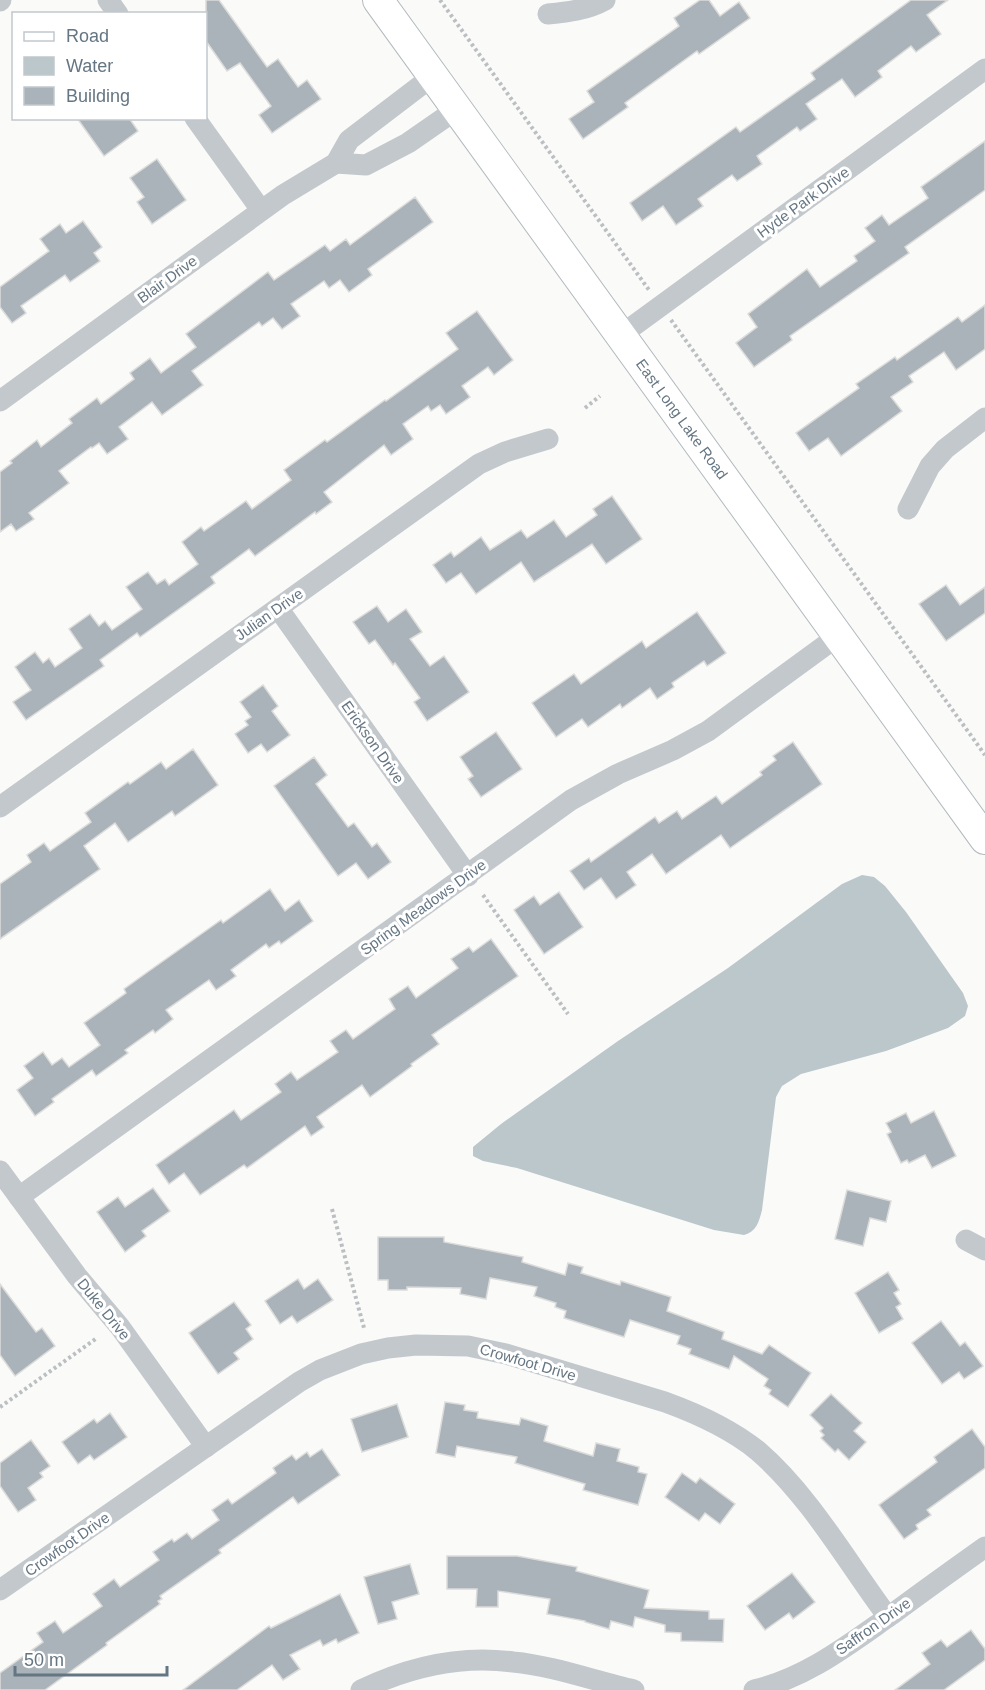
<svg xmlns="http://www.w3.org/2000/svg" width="985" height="1690" font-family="Arial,sans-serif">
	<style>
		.water { fill: #bbc7cb }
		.building { fill: #aab3b9; stroke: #dcdcda; stroke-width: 1.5 }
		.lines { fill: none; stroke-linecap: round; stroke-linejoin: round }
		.secondary-casing { stroke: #b3babf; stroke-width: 32 }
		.path { stroke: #bbbfc2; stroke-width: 4; stroke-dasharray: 3 3; stroke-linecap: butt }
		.minor { stroke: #c3c8cc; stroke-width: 21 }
		.secondary { stroke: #fff; stroke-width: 30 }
		.labels { text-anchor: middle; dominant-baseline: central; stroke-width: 6; stroke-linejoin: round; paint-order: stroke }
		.street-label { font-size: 15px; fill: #657683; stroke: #fff }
	</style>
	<rect width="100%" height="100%" fill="#fafaf8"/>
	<!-- water -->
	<path class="water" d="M862,875L874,877L885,886L906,912L963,993L968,1006L965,1016L948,1028L886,1051L801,1074L782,1086L776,1097L762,1210C759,1222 756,1232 744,1235L714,1230L517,1168L483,1161L473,1156V1147L501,1124L618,1041L728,968L842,884Z"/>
	<!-- building -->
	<g class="building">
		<path d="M206,0H219L267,67L278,59L298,87L307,80L321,99L272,133L259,115L271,106L240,63L227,71L206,41Z"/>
		<path d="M700,0H709L720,16L739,2L750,18L699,54L697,51L625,103L628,107L583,139L569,119L594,102L587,91L679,26L674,18Z"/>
		<path d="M911,0H948L927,15L941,34L916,52L911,46L878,71L882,77L855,97L842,79L806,104L817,119L800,131L797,127L757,156L762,164L737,181L732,175L698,199L703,206L676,225L663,206L642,221L630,203L736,127L740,132L815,79L811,73Z"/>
		<path d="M77,118H129L138,131L104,156Z"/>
		<path d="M985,141V190L905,247L909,253L790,336L792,340L754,367L736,343L757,327L748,314L807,269L820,287L857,261L854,256L875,241L865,228L882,215L889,225L928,198L921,187Z"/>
		<path d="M157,159L186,200L152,224L137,202L144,197L130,178Z"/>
		<path d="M415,197L433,222L368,269L372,275L349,292L340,280L329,288L324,281L291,304L300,316L282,329L273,318L262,326L259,322L192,371L203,385L162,415L152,402L119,427L128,439L107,454L99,443L92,448L91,447L59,471L69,483L29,513L34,519L16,531L11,524L0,532V472L12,463L10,461L37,440L41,447L72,423L69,419L97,398L101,404L134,379L130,373L150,358L161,373L196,347L186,334L268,272L274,280L325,245L330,251L346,239L350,245Z"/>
		<path d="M83,221L102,247L94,253L100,261L70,282L65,275L21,306L26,313L12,323L0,307V287L49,251L40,239L60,224L66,233Z"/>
		<path d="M985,305V349L956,370L944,352L909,376L913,382L891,397L902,411L841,456L828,438L809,451L796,433L859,388L856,384L895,357L897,360L958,317L962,322Z"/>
		<path d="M477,311L513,360L494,375L488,367L462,386L470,397L446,414L440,405L431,411L428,406L403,424L413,439L391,455L384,445L324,492L332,502L316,514L315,512L255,556L249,549L211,577L215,583L140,637L137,633L100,660L104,666L26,720L13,702L31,690L15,667L35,652L43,663L49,658L55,667L82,648L69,629L90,614L99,626L105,621L112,630L142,609L126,587L148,572L157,584L165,579L169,585L198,564L182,542L201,527L204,531L246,501L252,509L291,480L284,470L325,440L327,442L385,400L386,401L458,349L446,333Z"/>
		<path d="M612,496L642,539L606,564L592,544L534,582L521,562L476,594L461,573L446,583L433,565L451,552L454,557L481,537L490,550L521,530L527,538L554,520L566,537L597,515L593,509Z"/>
		<path d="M946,585L960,605L985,587V613L946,641L919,604Z"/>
		<path d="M377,606L388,622L406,609L422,632L410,639L430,666L444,656L469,692L427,721L414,702L420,698L395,663L393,665L375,640L369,644L353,622Z"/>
		<path d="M697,612L726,653L707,666L704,661L672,683L674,687L657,699L650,688L622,708L620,704L588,727L582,719L556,737L532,703L574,674L581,684L642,641L646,648Z"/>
		<path d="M263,685L278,706L272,711L290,735L267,752L261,744L248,753L235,734L248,725L245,721L251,717L240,702Z"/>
		<path d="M496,732L522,769L481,797L468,779L473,776L460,757Z"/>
		<path d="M793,742L822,784L730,848L721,835L666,874L652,854L627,872L636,885L616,899L601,878L584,890L570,871L589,858L591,862L655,817L659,823L677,811L682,819L716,796L722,804L762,775L760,772L776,760L773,756Z"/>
		<path d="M193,749L218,785L175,816L172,811L128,842L115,823L84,846L100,869L0,939V884L31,862L27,855L44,843L50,851L91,822L85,813L128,782L130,784L161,762L166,769Z"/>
		<path d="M314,757L327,775L316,784L348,827L354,823L372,847L377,843L391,862L368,879L356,863L338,876L274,786Z"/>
		<path d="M270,889L285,911L299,900L313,921L281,944L279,941L269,948L266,944L231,970L236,976L216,990L209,980L166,1010L173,1019L155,1033L153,1030L125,1050L128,1053L96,1076L92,1070L52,1099L54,1102L35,1116L17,1090L33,1078L24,1066L43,1052L52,1065L62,1058L69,1067L100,1045L84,1023L126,993L124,989L142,976L221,920L223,923Z"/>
		<path d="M559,892L583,927L544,954L514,910L534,896L540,905Z"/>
		<path d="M491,939L518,976L432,1035L439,1044L411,1064L412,1066L370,1097L362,1085L317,1117L324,1127L311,1136L305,1126L247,1168L244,1165L200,1195L184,1173L169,1184L156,1165L234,1110L241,1120L281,1092L275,1084L291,1072L297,1080L338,1052L330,1041L346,1030L353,1039L395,1009L389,999L408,986L416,998L458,968L451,959L469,947L473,952Z"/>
		<path d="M934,1111L956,1156L932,1168L925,1155L909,1163L907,1160L901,1163L887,1134L891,1132L886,1123L906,1113L911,1123Z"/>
		<path d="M153,1188L170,1211L142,1231L146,1236L125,1252L97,1212L118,1197L125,1207Z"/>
		<path d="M847,1190L891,1201L886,1222L870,1218L863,1246L835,1239Z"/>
		<path d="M378,1237H444V1242L523,1257L522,1262L565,1275L568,1263L583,1267L581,1273L620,1285L621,1281L671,1297L667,1311L724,1332L722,1339L762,1354L769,1345L811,1373L788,1407L769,1394L771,1390L764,1386L768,1379L734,1356L729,1369L689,1354L691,1349L677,1344L680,1336L630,1320L624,1337L564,1318L566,1311L555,1307L556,1303L534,1296L537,1287L490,1278L486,1299L460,1294L461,1288L407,1287V1290H388V1280H378Z"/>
		<path d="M888,1272L899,1290L894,1293L901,1304L896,1307L903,1319L879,1333L855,1293Z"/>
		<path d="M298,1279L304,1289L318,1279L333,1300L297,1323L292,1316L280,1324L265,1301Z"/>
		<path d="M0,1284L36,1332L42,1328L55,1346L15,1376L0,1355Z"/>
		<path d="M234,1302L251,1325L246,1329L253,1339L234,1353L239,1359L218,1374L189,1333Z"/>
		<path d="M941,1321L960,1346L965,1342L983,1366L964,1379L959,1372L942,1384L912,1343Z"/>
		<path d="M831,1394L862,1423L854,1431L866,1442L849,1460L838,1449L835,1452L821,1438L824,1435L820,1431L823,1428L810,1415Z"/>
		<path d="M445,1402L465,1405L464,1410L478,1412L477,1418L519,1425L521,1418L548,1426L544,1441L593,1456L596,1443L620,1449L617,1461L639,1467L638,1472L647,1474L638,1505L583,1490L585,1484L515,1463L517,1457L457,1446L455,1457L436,1453Z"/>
		<path d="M397,1404L408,1437L362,1452L351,1419Z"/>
		<path d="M110,1413L127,1437L94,1460L90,1455L78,1464L62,1442L94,1419L97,1423Z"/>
		<path d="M972,1429L985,1447V1468L927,1510L931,1515L916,1525L918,1529L904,1539L879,1505L937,1462L934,1457Z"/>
		<path d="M31,1440L50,1466L40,1473L43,1477L28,1488L36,1500L18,1512L0,1486V1463Z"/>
		<path d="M322,1449L340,1475L298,1504L293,1497L219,1550L221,1553L160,1596L162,1599L158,1601L160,1604L106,1643L107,1645L45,1690H0V1673L43,1642L37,1633L55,1621L63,1633L102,1606L93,1594L114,1579L120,1587L159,1560L153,1552L172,1539L174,1542L187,1533L192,1539L219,1520L212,1510L228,1499L232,1504L276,1473L273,1468L292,1455L296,1460L307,1452L310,1457Z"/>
		<path d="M682,1473L696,1483L700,1478L735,1504L720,1524L705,1513L699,1521L665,1497Z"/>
		<path d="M447,1556H517L577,1567L576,1571L649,1590L644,1608L709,1611V1619H724L723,1642L681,1641V1633L665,1632V1625L635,1617L633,1627L611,1621L609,1629L585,1622V1621L547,1614L550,1599L498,1591V1607H476L477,1589H447Z"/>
		<path d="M410,1564L419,1594L392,1602L397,1619L378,1624L364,1577Z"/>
		<path d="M792,1573L815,1602L793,1619L789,1613L765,1630L747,1606Z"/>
		<path d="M340,1594L359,1633L338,1643L336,1639L323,1646L320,1640L290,1655L300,1669L283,1680L272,1665L237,1690H183L269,1626L271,1628Z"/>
		<path d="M971,1630L985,1649V1660L944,1690H895L930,1664L922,1653L941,1640L947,1647Z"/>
	</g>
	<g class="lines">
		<defs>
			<path id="secondary" d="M378,0L985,839"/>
		</defs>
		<!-- secondary casing -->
		<use href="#secondary" class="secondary-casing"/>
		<!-- path -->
		<g class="path">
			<path d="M440,0L649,290"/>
			<path d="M671,320L985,755"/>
			<path d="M585,408L600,396"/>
			<path d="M483,895L568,1014"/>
			<path d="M332,1209L364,1328"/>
			<path d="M0,1407L97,1338"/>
		</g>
		<!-- minor -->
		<g class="minor">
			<path d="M108,0L118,14"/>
			<path d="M0,1L1,0"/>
			<path d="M548,14C568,12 587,10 605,0"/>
			<path d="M433,76L349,140L336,163L366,165L408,143L457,109"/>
			<path d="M195,118L261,210"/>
			<path d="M621,335L985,69"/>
			<path d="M0,401L283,195L336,163"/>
			<path d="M908,509L930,466L945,449L985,418"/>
			<path d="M278,608L468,876"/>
			<path d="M0,807L479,464L505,452L548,439"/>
			<path d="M0,1171L77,1276L120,1327L206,1447"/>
			<path d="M19,1197L571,800L618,774L673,750L708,731L838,636"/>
			<path d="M966,1240L985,1250"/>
			<path d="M0,1590L299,1382L320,1370L361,1354L388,1348L416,1345L468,1346L506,1354L665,1402C698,1414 731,1429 758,1451C810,1496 847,1562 888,1617"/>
			<path d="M361,1690C409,1667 460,1655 513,1662C554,1666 594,1681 634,1690"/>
			<path d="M754,1690C806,1678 848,1645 891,1615C922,1592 954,1569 985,1547"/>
		</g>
		<!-- secondary -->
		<use href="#secondary" class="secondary"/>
	</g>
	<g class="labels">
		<!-- street labels -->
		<g class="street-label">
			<text transform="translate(803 202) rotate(-36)">Hyde Park Drive</text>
			<text transform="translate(167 279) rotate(-36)">Blair Drive</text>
			<text transform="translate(682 419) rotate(54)">East Long Lake Road</text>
			<text transform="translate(269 614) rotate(-35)">Julian Drive</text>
			<text transform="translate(373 742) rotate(55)">Erickson Drive</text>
			<text transform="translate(423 907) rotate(-36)">Spring Meadows Drive</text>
			<text transform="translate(104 1309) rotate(51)">Duke Drive</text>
			<text transform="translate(528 1362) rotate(16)">Crowfoot Drive</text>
			<text transform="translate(67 1544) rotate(-35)">Crowfoot Drive</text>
			<text transform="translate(873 1626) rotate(-35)">Saffron Drive</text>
		</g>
	</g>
	<!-- legend -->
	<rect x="12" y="12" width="195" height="108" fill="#ffffff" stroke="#c1c8cd" stroke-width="1.5"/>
	<rect x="24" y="32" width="30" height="9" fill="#ffffff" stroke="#c1c8cd" stroke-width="1.5"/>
	<text x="66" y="42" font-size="18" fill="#657683">Road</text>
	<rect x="24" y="57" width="30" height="18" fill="#bbc7cb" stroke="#c1c8cd" stroke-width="1.5"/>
	<text x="66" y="72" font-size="18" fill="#657683">Water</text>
	<rect x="24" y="87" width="30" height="18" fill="#aab3b9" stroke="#c1c8cd" stroke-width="1.5"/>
	<text x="66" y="102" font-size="18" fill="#657683">Building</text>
	<!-- scale -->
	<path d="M15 1666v9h152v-9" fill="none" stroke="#657683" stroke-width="3"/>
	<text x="24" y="1666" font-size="18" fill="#657683" stroke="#ffffff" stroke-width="4.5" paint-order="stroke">50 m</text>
</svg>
